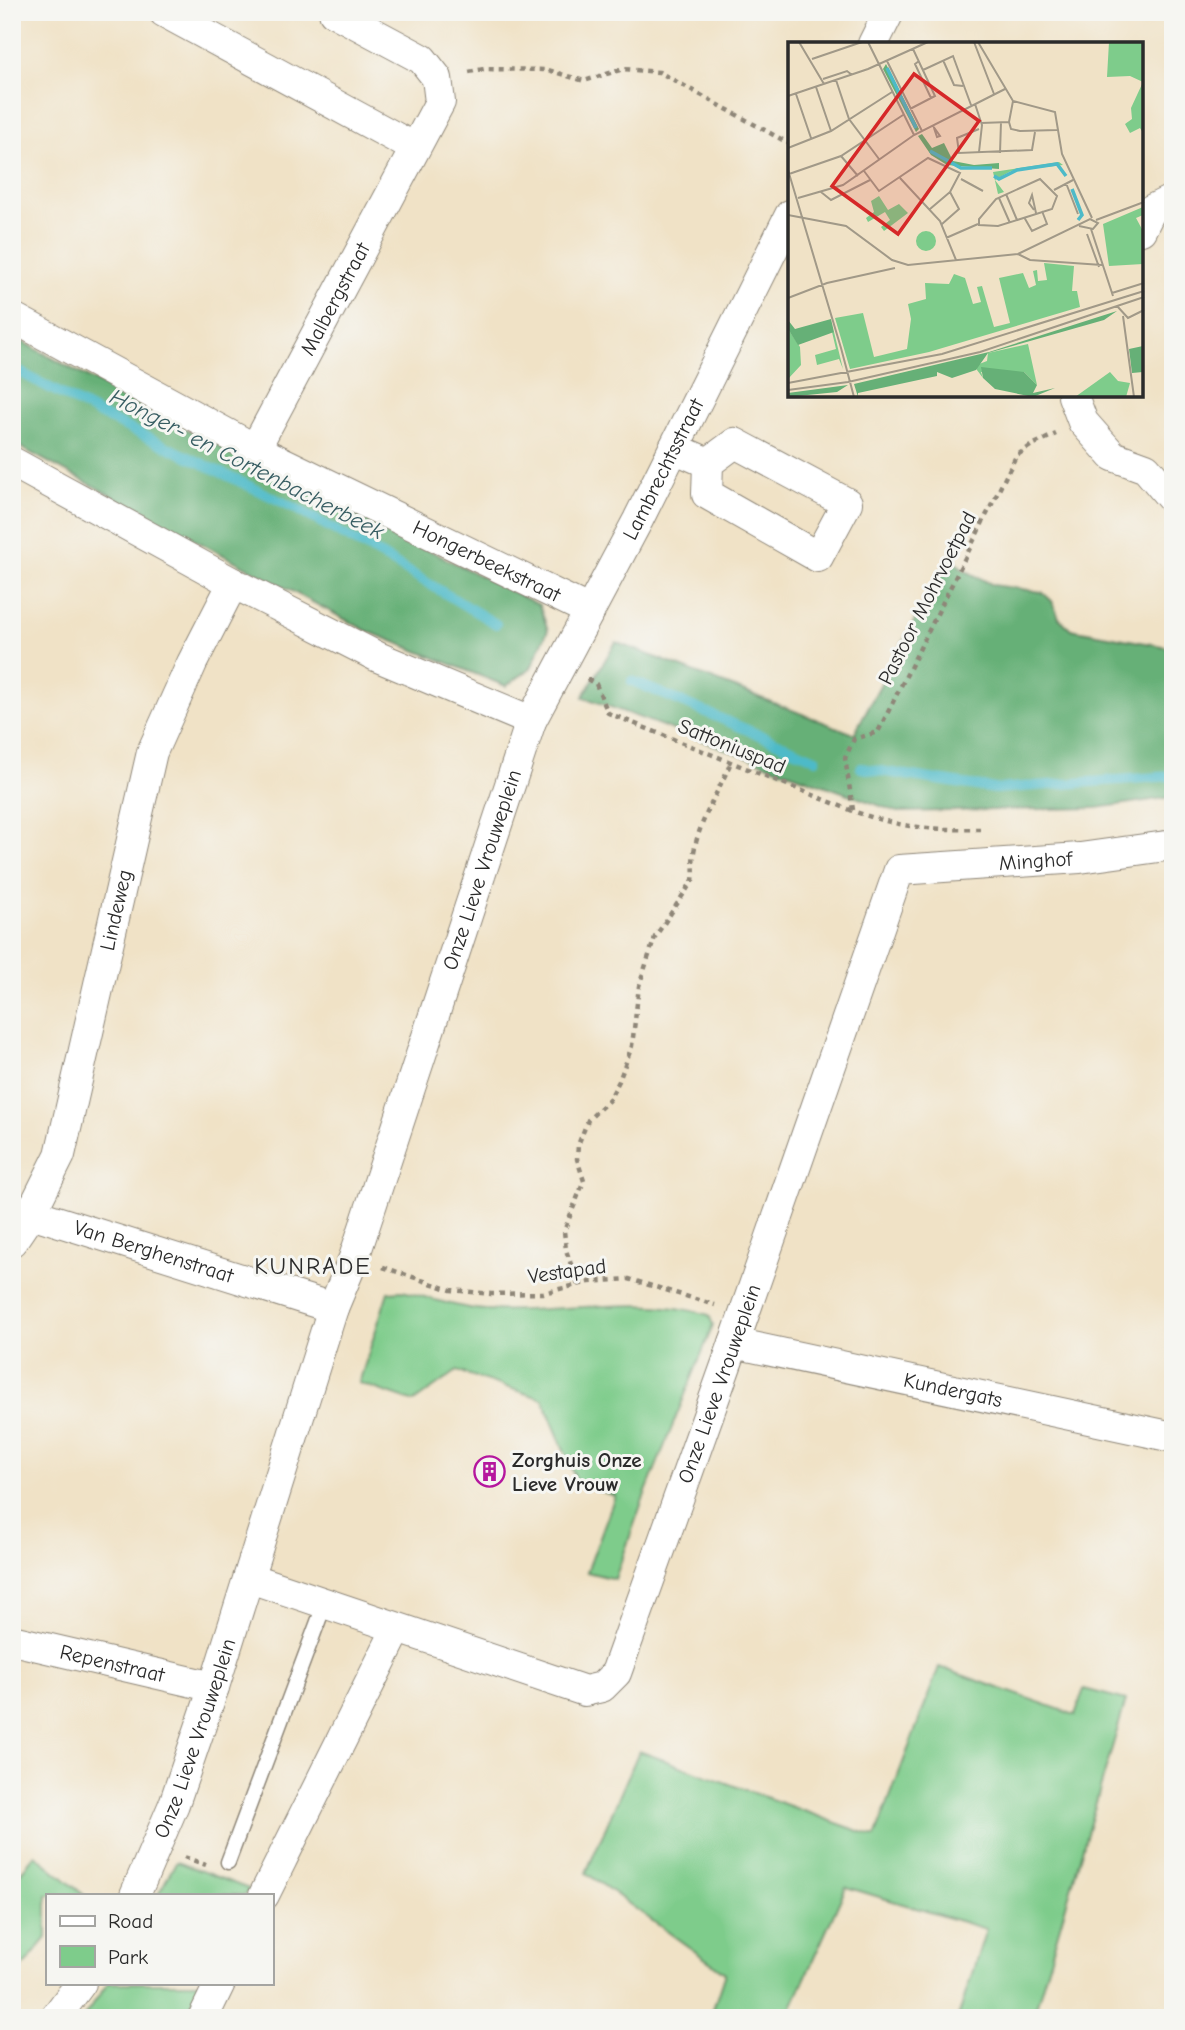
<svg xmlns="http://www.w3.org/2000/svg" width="1185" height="2030" font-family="'Comic Neue',sans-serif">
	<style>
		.green { fill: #7ecc8b; stroke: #547c5b; stroke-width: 2 }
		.forest { fill: #66b077; stroke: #486e51; stroke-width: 2 }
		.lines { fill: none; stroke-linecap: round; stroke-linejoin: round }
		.stream { stroke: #4dbac8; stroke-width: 10 }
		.lane-casing { stroke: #8e8678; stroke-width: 17 }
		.street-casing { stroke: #8e8678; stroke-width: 32 }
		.path { stroke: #8e8678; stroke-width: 4.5; stroke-dasharray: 5 5; stroke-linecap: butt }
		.lane { stroke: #fff; stroke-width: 14 }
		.street { stroke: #fff; stroke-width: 30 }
		.labels { text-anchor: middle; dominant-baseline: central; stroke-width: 6; stroke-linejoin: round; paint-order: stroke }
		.street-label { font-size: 21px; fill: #2b2b2b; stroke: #f6f6f2 }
		.poi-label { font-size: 21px; font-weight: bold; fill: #2b2b2b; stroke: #f6f6f2; text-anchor: start }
		.water-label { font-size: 23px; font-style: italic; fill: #375d62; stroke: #f6f6f2 }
		.quarter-label { font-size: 24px; letter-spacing: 2px; fill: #2b2b2b; stroke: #f6f6f2 }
		.inset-river { fill: none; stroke: #4dbac8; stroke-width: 3.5 }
		.inset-road { fill: none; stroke: #a19988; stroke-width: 2 }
		.view { fill: #d62828; fill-opacity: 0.15; stroke: #d62828; stroke-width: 3.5 }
		.inset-edge { fill: none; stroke: #2b2b2b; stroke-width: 3.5 }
	</style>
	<rect width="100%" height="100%" fill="#f6f6f2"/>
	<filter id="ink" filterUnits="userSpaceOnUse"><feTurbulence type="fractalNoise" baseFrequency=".0143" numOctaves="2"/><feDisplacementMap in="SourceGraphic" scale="14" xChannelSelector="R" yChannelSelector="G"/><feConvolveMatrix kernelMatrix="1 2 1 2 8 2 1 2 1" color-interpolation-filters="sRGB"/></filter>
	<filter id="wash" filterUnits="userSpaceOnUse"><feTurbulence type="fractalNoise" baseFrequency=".00686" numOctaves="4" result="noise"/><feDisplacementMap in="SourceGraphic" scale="28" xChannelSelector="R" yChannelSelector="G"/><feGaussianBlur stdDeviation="1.57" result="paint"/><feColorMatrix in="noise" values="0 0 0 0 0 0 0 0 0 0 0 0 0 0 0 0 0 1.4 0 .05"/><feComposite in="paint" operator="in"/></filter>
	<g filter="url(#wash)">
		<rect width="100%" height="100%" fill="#f0e2c6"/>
		<!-- green -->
		<g class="green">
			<path d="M402,1291C427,1297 460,1309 485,1310C561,1314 636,1294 709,1315L713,1325L642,1502L615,1579L587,1572L615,1496L578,1484L543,1399L457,1371L414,1402L359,1383L388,1292Z"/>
			<path d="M939,1667L1075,1715L1084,1689L1126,1700L1033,2018H958L986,1929L846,1887L787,2018H710L725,1973L586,1873L639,1751L875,1837Z"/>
			<path d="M35,1855L84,1895H47V1938L12,1980V1882Z"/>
			<path d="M176,1862L180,1863L249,1889L246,1895H158Z"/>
			<path d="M108,1983H202L184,2018H83Z"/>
		</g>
		<!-- forest -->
		<g class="forest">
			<path d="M12,336L149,411L539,605L548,630L531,668L506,686L367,631L12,443Z"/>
			<path d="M949,556L964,570L993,585L1042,592L1052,601L1059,618L1071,629L1173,648V797L1097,808L897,812L583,697L616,642L854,734Z"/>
		</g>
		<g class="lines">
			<!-- stream -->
			<g class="stream">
				<path d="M12,368L101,415L295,508L384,557L496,624"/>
				<path d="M632,681L816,759"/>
				<path d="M861,768L995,789L1173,776"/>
			</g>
		</g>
	</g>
	<g filter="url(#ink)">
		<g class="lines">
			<defs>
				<path id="lane" d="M228,1862L325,1603"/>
				<g id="street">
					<path d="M164,12L415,148"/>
					<path d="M873,44L889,12"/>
					<path d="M1141,230L1151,210L1173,199"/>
					<path id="s1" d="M12,317L255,449L590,611"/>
					<path d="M1073,396L1083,422L1113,456L1146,468L1173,500"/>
					<path d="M674,448L708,463L735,443L847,503L818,557L707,494L708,463"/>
					<path id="s2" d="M255,449L440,102L437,78L422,59L334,12"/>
					<path d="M12,462L233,583L378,657L531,721"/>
					<path id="s3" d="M13,1209L31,1213L333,1308"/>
					<path id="s4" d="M12,1241L31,1213L60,1155L152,752L192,663L233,583"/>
					<path id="s5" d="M734,1343L1173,1437"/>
					<path id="s6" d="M250,1578L585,1691L602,1687L616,1673L734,1343L899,870L1080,858L1173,845"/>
					<path id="s7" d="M12,1640L214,1687"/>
					<path id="s8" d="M135,1895L174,1804L214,1687L333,1308L354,1258L531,721L638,520L790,215"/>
					<path d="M264,1895L397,1629"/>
					<path d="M55,2018L81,1983"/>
					<path d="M203,2018L220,1983"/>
				</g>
			</defs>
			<!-- lane casing -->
			<use href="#lane" class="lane-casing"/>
			<!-- street casing -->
			<use href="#street" class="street-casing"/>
			<!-- path -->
			<g class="path">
				<path d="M469,72L484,69L548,70L584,81L623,69L659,72L790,144"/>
				<path d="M587,679L596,684L608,713L853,811C900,828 931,830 980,829"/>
				<path d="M853,810L845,758L854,739L878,732L1016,456L1032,445L1056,434"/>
				<path d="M383,1267L451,1290L491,1294L543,1293L589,1282L629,1279L715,1305"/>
				<path d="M578,1285L566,1250L564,1231L584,1181L577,1159L578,1145L588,1120L609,1100L619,1081L632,1046L639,986L655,937L693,880C695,870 692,861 694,852C699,821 719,791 731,762"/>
				<path d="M184,1857L206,1865"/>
			</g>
			<!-- lane -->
			<use href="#lane" class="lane"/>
			<!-- street -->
			<use href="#street" class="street"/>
		</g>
	</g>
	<!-- icons -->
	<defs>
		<symbol id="building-ring" viewBox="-11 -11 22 22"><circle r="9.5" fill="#f6f6f2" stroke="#b5179e" stroke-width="1.5"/><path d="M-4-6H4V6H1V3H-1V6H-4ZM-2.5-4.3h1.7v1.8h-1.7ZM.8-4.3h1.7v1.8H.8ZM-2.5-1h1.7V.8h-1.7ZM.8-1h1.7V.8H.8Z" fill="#b5179e"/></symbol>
	</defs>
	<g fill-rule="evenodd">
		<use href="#building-ring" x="472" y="1454" width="35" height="35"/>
	</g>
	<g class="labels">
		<!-- street labels -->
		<g class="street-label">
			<text stroke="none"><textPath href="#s2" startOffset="170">Malbergstraat</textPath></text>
			<text stroke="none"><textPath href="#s8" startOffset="1524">Lambrechtsstraat</textPath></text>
			<text stroke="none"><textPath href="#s1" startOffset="534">Hongerbeekstraat</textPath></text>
			<text transform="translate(927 598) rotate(-63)">Pastoor Mohrvoetpad</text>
			<text transform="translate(732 746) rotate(22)">Sattoniuspad</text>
			<text stroke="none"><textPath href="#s6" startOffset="1379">Minghof</textPath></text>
			<text stroke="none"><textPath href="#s8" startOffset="1083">Onze Lieve Vrouweplein</textPath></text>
			<text stroke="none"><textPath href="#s4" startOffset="350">Lindeweg</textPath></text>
			<text stroke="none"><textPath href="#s3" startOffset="147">Van Berghenstraat</textPath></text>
			<text transform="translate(567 1271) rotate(-8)">Vestapad</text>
			<text stroke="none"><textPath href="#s6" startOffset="698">Onze Lieve Vrouweplein</textPath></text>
			<text stroke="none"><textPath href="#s5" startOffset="224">Kundergats</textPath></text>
			<text stroke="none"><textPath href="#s7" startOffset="103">Repenstraat</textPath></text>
			<text stroke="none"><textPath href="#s8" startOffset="168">Onze Lieve Vrouweplein</textPath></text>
		</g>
		<!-- poi labels -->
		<g class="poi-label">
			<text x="512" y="1460">Zorghuis Onze<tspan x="512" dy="24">Lieve Vrouw</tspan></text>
		</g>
		<!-- water labels -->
		<g class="water-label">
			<text transform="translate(247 464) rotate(27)">Honger- en Cortenbacherbeek</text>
		</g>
		<!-- quarter labels -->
		<g class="quarter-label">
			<text x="313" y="1266">KUNRADE</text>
		</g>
	</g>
	<!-- overview -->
	<g transform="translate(788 42)">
		<rect width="355" height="355" fill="#f0e2c6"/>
		<path d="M321,0H355V91L352,86L342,91L337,82L344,77L343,66L355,40L342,34L319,35ZM271,120L275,123L223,129L207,138L216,150L210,152L205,130ZM91,154L100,168L111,162L120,171L96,189L93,185L102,178L97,170L80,180L78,176L86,170L83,159ZM355,165V173L348,176L355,189V222L321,224L315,182ZM128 199a10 10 0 1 1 20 0a10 10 0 1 1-20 0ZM256,221L286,224L284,249H289L292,265L141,310L62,327L47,276L75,271L86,315L119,307L123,277L120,262L138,257L137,241L161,242L166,232L177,236L185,262L193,260L189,245L194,244L206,285L222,281L211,236L235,231L241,246L248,243L245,229L249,228L250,239L259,238ZM0,287L12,305L13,323L0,337ZM44,290H46L55,327L51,317L29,323L27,313L48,307ZM240,302L249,343L236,330H193L195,336L186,324L199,319L200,311ZM322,330L330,339L342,341L338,355H287Z" fill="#7ecc8b"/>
		<path d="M98,22L131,87L128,90L95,27ZM134,92L144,106L156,101L165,119L186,123L211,121V127L159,123L143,113L130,94ZM329,269L316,278L200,311L188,328L164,336L149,330V334L70,351V355L66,342L201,310ZM43,277L46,290L10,303L0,287V278L7,287ZM355,304V330L344,331L341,307ZM193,325L236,330L249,343L245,351L267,346L245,355L207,347L195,336ZM60,343L49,350L0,355V351Z" fill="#66b077"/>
		<path class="inset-river" d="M99,26L128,86M142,109L173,126H204M206,134L211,137L229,128L269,122L278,134M284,147L294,173L290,178"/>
		<path class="inset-road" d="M11,0L36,42M80,0L126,93M186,0L206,52M190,0L225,59L267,70L274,112L304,176M24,17L74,0M155,18L166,43L175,44M99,19L134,89M131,19L127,22L143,56M135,28L165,14L183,63M35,37L59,29L64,33M48,38L61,77L91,117M28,45L43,89M8,52L23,96M0,54L80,27L140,0M187,62L194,83L191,110M122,67L147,54L125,7M221,80L223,87L232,89L269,88M221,80L225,59M193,81L221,80M145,84L152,94L149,95L146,86M191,87L169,96L171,111L244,108L247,90M0,106L43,89L104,50M212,111L213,80M53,114L70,134M0,128L53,306M76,129L91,149L140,116L172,131L162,150L171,167L154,182M1,132L53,114L115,73M112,136L152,179L168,218M173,137L195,149M252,137L269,154L264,167L210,184L191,183V177L208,157ZM278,141L290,172M266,148L285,138M33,150L43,158L82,138M218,152L229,178M10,156L55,143L126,93L217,47M211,156L222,181M142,167L162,150M246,168L241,161L244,153L248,171M0,173L58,184L104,218L120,223L230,212L302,177L310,181L305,187L291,184M236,175L244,189L259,182L254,169M308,178L356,160M303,187L325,254M299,192L311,225M158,196L190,182M230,212L242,218L314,223M324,251L356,241M0,256L39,241L107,226M329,264L340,276L356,268M335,274L346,355M53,306L66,355M0,341L154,312L356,249M0,348L60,340L192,310L356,255"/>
		<path class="view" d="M126,32L191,79L110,192L44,144Z"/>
		<rect width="355" height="355" class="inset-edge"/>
	</g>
	<!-- margin -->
	<rect width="1185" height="2030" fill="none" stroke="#f6f6f2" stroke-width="42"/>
	<!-- legend -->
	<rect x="46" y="1894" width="228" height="91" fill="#f6f6f2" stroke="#a5a5a2" stroke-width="2"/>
	<rect x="60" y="1916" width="35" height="10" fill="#ffffff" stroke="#a5a5a2" stroke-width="2"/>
	<text x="108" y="1928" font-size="21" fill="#2b2b2b">Road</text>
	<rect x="60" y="1946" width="35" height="21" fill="#7ecc8b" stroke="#a5a5a2" stroke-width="2"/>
	<text x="108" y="1964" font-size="21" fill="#2b2b2b">Park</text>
</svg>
